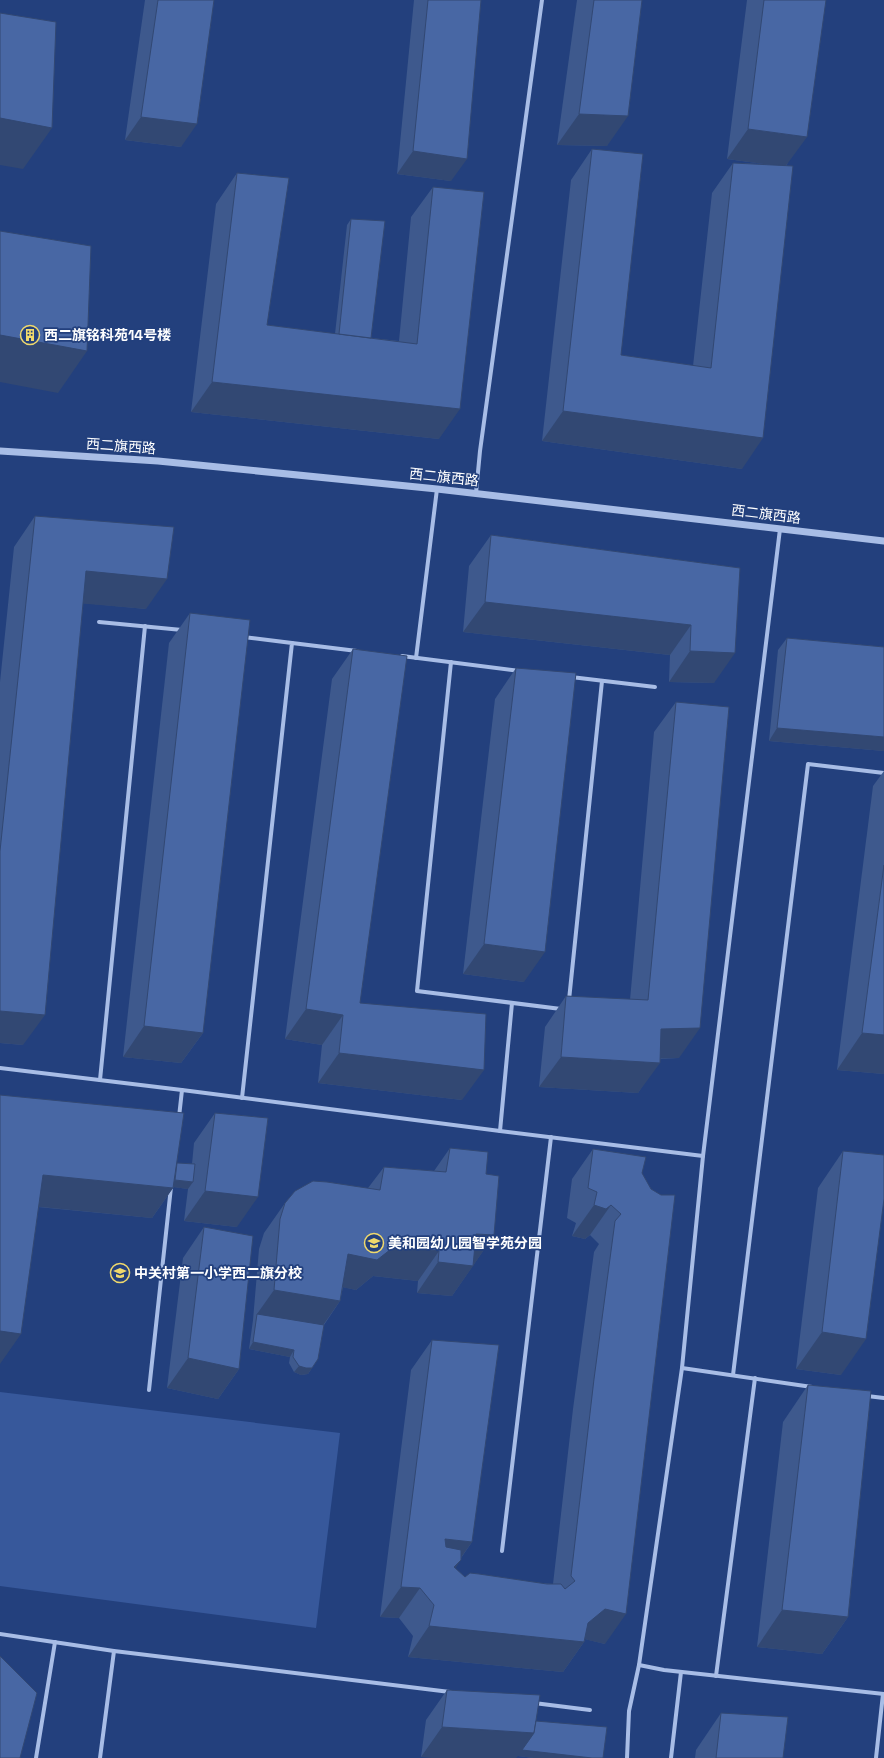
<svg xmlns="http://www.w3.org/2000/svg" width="884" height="1758" font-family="'Space Grotesk','Noto Sans SC',sans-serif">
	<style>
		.green { fill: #37589b }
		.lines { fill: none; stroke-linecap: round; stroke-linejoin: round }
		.minor { stroke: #a8bde6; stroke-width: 4 }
		.tertiary { stroke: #a8bde6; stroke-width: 7 }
		.wall { fill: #3e598d }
		.shaded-wall { fill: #324873 }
		.building { fill: #4867a4; stroke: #324873 }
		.labels { text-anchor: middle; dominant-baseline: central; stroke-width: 3.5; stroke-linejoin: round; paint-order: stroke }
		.poi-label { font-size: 14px; font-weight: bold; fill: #fff; stroke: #23407d; text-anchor: start }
		.street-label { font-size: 14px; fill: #fff; stroke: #23407d }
	</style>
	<rect width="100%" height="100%" fill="#23407d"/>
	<!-- green -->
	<path class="green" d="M0,1392L340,1433L316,1628L0,1586Z"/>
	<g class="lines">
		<!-- minor -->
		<g class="minor">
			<path d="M476,493L480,451L542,0"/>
			<path d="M99,622L182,630"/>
			<path d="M292,643L357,651"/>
			<path d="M402,656L520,671"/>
			<path d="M416,658L437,489"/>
			<path d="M451,662L417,991L561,1009"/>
			<path d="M571,677L655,687"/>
			<path d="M569,1000L602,681"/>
			<path d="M0,1068L182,1090L500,1131L703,1156"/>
			<path d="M100,1080L145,626"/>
			<path d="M242,1098L292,643L243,637"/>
			<path d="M179,1117L182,1090"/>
			<path d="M500,1131L512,1003"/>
			<path d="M682,1368L812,1387"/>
			<path d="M733,1375L808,764L884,773"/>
			<path d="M149,1390L171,1187"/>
			<path d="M867,1396L884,1398"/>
			<path d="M502,1551L551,1137"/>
			<path d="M0,1634L114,1651L450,1692"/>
			<path d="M639,1665L664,1670L884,1694"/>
			<path d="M716,1676L755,1378"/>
			<path d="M534,1703L590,1710"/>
			<path d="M36,1758L55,1642"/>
			<path d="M100,1758L114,1651"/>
			<path d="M627,1758L629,1711L639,1665L682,1368L703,1156L780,529"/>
			<path d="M671,1758L681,1672"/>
			<path d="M876,1758L883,1694"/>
		</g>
		<!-- tertiary -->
		<path class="tertiary" d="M0,451L158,461L437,489L884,541"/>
	</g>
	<!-- wall -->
	<g class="wall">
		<path d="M145,0H214L181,147L125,140Z"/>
		<path d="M414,0H481L451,181L397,174Z"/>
		<path d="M577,0H642L607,146L557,145Z"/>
		<path d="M747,0H826L787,165L742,469L542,441L571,180L592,149L621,355L693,366L712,193L733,163L764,164L727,159Z"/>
		<path d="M237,173L267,325L335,334L347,225L351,219L371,338L399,341L411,217L433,187L439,439L191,412L216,204Z"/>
		<path d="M35,516L146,609L83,603L23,1045L0,1043V682L14,547Z"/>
		<path d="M491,535L740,568L714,683L669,682L670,655L463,632L469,566Z"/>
		<path d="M190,613L203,1033L181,1063L123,1057L169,643Z"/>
		<path d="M787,638L884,647V751L769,741L778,650Z"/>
		<path d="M353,649L360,1003L462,1100L318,1083L322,1045L285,1039L332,679Z"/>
		<path d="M516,668L524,982L463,974L495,699Z"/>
		<path d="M676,702L679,1058L660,1059L638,1093L539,1087L545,1027L566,996L630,1000L654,732Z"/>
		<path d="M884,771V1074L837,1070L873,786Z"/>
		<path d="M0,1095L177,1163L192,1164L194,1143L215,1113L237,1227L184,1221L188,1189L174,1187L173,1188L152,1218L38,1207Z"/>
		<path d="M450,1148L486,1174L494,1235L452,1296L417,1293L418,1281L373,1276L356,1290L343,1287L340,1301L324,1325L314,1365L308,1374L301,1375L294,1372L289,1363L290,1357L249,1349L253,1320L259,1249L264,1233L285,1203L368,1188L384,1167L434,1171Z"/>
		<path d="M593,1149L642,1173L605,1644L585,1639L584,1642L563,1672L408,1657L413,1636L399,1618L380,1617L411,1370L432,1340L472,1542L461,1558L455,1568L465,1577L553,1584L573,1409L594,1252L599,1244L590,1235L585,1239L572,1236L576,1223L567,1218L572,1179Z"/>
		<path d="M843,1151L841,1375L796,1369L818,1188Z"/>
		<path d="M204,1227L239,1369L218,1399L167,1388L183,1258Z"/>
		<path d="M808,1385L848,1617L822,1654L757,1647L783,1422Z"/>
		<path d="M447,1690L536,1721L603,1758H534L518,1756L421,1757L426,1720Z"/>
		<path d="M721,1713L783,1758H695L696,1750Z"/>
	</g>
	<!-- shaded-wall -->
	<g class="shaded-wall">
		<path d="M579,114L628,116L607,146L557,145Z"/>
		<path d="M141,117L197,124L181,147L125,140Z"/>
		<path d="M0,118L52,128L23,169L0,165Z"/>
		<path d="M748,129L807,137L785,167L727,159Z"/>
		<path d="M413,151L467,159L451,181L397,174Z"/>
		<path d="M0,335L87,351L58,393L0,382Z"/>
		<path d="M212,382L460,409L439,439L191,412Z"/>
		<path d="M563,411L763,438L742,469L542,441Z"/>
		<path d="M86,571L167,579L146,609L65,602Z"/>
		<path d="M485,602L691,625L670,655L463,632Z"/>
		<path d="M690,651L735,653L714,683L669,682Z"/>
		<path d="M777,728L884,737V751L769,741Z"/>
		<path d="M484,944L545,952L524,982L463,974Z"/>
		<path d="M306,1009L343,1015L322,1045L285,1039Z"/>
		<path d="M0,1011L45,1015L23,1045L0,1043Z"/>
		<path d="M144,1026L203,1033L181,1063L123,1057Z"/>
		<path d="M700,1028L679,1058L640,1059L661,1029Z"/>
		<path d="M862,1033L884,1035V1074L837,1070Z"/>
		<path d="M339,1053L484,1070L462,1100L318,1083Z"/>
		<path d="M561,1057L660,1063L638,1093L539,1087Z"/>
		<path d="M43,1175L173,1188L152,1218L21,1205Z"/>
		<path d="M161,1179L193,1182L188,1189L157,1185Z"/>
		<path d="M205,1191L258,1197L237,1227L184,1221Z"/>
		<path d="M594,1205H611L590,1235L585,1239L572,1236Z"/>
		<path d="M476,1234L494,1235L473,1266L461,1265L473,1266L452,1296L417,1293L438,1262Z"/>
		<path d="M395,1246L439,1251L418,1281L373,1276L356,1290L327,1284L348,1254Z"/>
		<path d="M274,1290L340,1301L319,1331L257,1314Z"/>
		<path d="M0,1331L21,1334L0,1364Z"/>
		<path d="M822,1332L866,1339L841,1375L796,1369Z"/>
		<path d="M253,1342L294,1350L290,1357L249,1349Z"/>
		<path d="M188,1358L239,1369L218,1399L167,1388Z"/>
		<path d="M299,1366L312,1368L308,1374L301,1375L294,1372Z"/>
		<path d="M445,1539L472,1542L455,1566L461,1560L440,1591L424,1569Z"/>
		<path d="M401,1587L420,1588L399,1618L380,1617Z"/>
		<path d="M605,1609L626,1614L605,1644L584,1639V1642L563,1672L408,1657L429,1626L588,1623Z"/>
		<path d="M782,1610L848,1617L822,1654L757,1647Z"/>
		<path d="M442,1727L534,1733L592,1758H534L518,1756L516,1758H431L421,1757Z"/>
	</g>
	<!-- building -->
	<g class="building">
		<path d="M158,0H214L197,124L141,117Z"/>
		<path d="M428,0H481L467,159L413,151Z"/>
		<path d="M594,0H642L628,116L579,114Z"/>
		<path d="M764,0H826L807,137L748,129Z"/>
		<path d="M0,13L56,22L52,128L0,118Z"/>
		<path d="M592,149L643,154L621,355L711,368L733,163L793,166L763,438L563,411Z"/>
		<path d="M237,173L289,178L267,325L417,344L433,187L484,192L460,409L212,382Z"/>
		<path d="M351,219L385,221L371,338L339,334Z"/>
		<path d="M0,231L91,246L87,351L0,335Z"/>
		<path d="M35,516L174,527L167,579L86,571L45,1015L0,1011V851Z"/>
		<path d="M491,535L740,568L735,653L690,651L691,625L485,602Z"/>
		<path d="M190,613L250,620L203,1033L144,1026Z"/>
		<path d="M787,638L884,647V737L777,728Z"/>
		<path d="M353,649L407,656L360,1003L486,1014L484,1070L339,1053L343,1015L306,1009Z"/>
		<path d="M516,668L576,673L545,952L484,944Z"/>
		<path d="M676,702L729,707L700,1028L661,1029L660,1063L561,1057L566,996L648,1000Z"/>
		<path d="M884,865V1035L862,1033Z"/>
		<path d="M0,1095L184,1113L173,1188L43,1175L21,1334L0,1331Z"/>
		<path d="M215,1113L268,1118L258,1197L205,1191Z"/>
		<path d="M450,1148L488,1152L486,1174L499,1176L494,1235L476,1234L473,1266L438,1262L439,1251L395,1246L377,1260L348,1254L340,1301L274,1290L280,1219L285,1203L295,1191L313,1181L327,1182L380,1190L384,1167L446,1172Z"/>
		<path d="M593,1149L646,1157L642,1173L651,1189L661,1195H675L626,1614L605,1609L588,1623L584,1642L429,1626L434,1605L420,1588L401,1587L432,1340L499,1345L472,1542L445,1539L446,1547L461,1550V1560L454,1567L465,1577L470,1573L479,1574L547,1584H561L565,1589L575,1581L571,1576L594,1379L615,1221L621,1214L611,1205L606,1209L594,1205L597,1192L588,1188Z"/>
		<path d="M843,1151L884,1155V1199L866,1339L822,1332Z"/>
		<path d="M177,1163L195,1164L193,1182L175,1180Z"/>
		<path d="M204,1227L253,1236L239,1369L188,1358Z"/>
		<path d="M257,1314L324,1325L318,1359L312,1368H306L299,1366L293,1357L294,1350L253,1342Z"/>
		<path d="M808,1385L871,1391L848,1617L782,1610Z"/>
		<path d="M0,1656L37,1693L20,1758H0Z"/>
		<path d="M447,1690L540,1695L534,1733L442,1727Z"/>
		<path d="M721,1713L788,1717L783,1758H716Z"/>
		<path d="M536,1721L607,1727L603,1758H592L522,1750L534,1733Z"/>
	</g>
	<!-- icons -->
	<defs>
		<symbol id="building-ring" viewBox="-11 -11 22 22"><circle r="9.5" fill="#23407d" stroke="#f0d96c" stroke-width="1.5"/><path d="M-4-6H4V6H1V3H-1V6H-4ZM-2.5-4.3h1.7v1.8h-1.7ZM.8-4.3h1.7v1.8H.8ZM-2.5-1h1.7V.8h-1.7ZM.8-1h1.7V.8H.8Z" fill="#f0d96c"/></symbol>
		<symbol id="school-ring" viewBox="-11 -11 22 22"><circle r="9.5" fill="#23407d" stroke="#f0d96c" stroke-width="1.5"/><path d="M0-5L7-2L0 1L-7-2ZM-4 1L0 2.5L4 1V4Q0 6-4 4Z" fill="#f0d96c"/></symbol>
	</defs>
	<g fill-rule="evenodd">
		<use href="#building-ring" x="19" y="324" width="22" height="22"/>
		<use href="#school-ring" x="363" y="1232" width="22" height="22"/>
		<use href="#school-ring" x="109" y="1262" width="22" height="22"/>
	</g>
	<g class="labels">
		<!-- poi labels -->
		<g class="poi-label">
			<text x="44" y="335">西二旗铭科苑14号楼</text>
			<text x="388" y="1243">美和园幼儿园智学苑分园</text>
			<text x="134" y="1273">中关村第一小学西二旗分校</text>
		</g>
		<!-- street labels -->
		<g class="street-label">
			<text transform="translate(121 446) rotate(4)">西二旗西路</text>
			<text transform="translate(444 477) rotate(6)">西二旗西路</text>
			<text transform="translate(766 514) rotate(7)">西二旗西路</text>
		</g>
	</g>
</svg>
